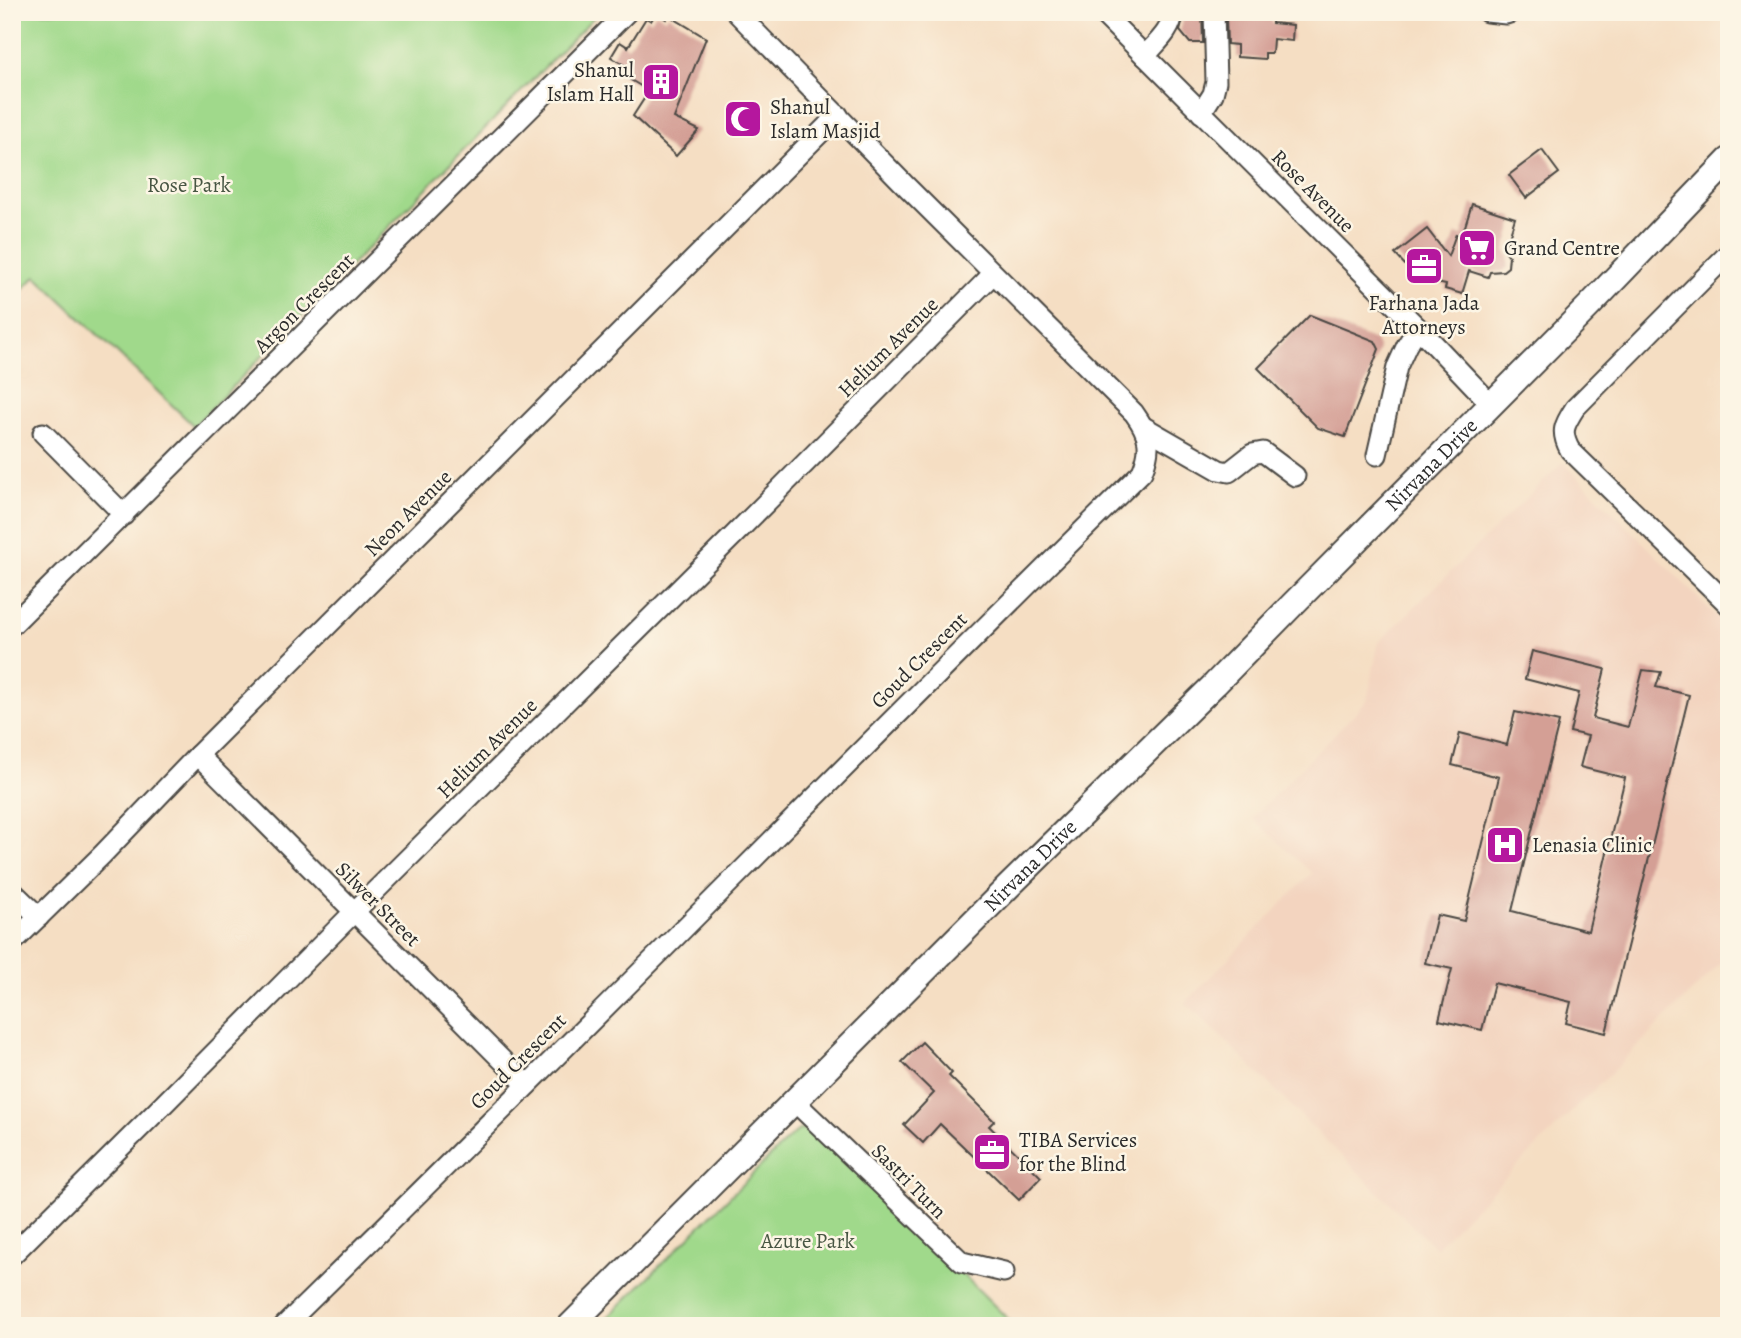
<svg xmlns="http://www.w3.org/2000/svg" width="1741" height="1338" font-family="Alegreya,serif">
	<style>
		.built { fill: #f3d4bf }
		.green { fill: #a0d98b; stroke: #66825b; stroke-width: 2 }
		.building { fill: #d49f95 }
		.lines { fill: none; stroke-linecap: round; stroke-linejoin: round }
		.minor-casing { stroke: #494642; stroke-width: 23 }
		.major-casing { stroke: #494642; stroke-width: 28 }
		.minor { stroke: #fff; stroke-width: 19 }
		.major { stroke: #fff; stroke-width: 24 }
		.labels { text-anchor: middle; dominant-baseline: central; stroke-width: 5; stroke-linejoin: round; paint-order: stroke }
		.poi-label { font-size: 21px; fill: #2b2b2b; stroke: #fcf5e5; text-anchor: start }
		.park-label { font-size: 21px; fill: #485643; stroke: #fcf5e5 }
		.street-label { font-size: 21px; fill: #2b2b2b; stroke: #fcf5e5 }
	</style>
	<rect width="100%" height="100%" fill="#fcf5e5"/>
	<filter id="ink" filterUnits="userSpaceOnUse"><feTurbulence type="fractalNoise" baseFrequency=".0143" numOctaves="2"/><feDisplacementMap in="SourceGraphic" scale="14" xChannelSelector="R" yChannelSelector="G"/><feConvolveMatrix kernelMatrix="1 2 1 2 8 2 1 2 1" color-interpolation-filters="sRGB"/></filter>
	<filter id="wash" filterUnits="userSpaceOnUse"><feTurbulence type="fractalNoise" baseFrequency=".00686" numOctaves="4" result="noise"/><feDisplacementMap in="SourceGraphic" scale="28" xChannelSelector="R" yChannelSelector="G"/><feGaussianBlur stdDeviation="1.57" result="paint"/><feColorMatrix in="noise" values="0 0 0 0 0 0 0 0 0 0 0 0 0 0 0 0 0 1.4 0 .05"/><feComposite in="paint" operator="in"/></filter>
	<g filter="url(#wash)">
		<rect width="100%" height="100%" fill="#f5dec3"/>
		<!-- built -->
		<path class="built" d="M1563,462L1729,629V955L1435,1248L1197,1013L1185,1003L1312,873L1252,818L1367,701L1379,642Z"/>
		<!-- green -->
		<g class="green">
			<path d="M12,12H599L194,426L36,276L12,300Z"/>
			<path d="M811,1128L821,1134L1015,1326H599L790,1137L799,1130Z"/>
		</g>
		<g id="blocks">
			<!-- building -->
			<g class="building">
				<path d="M1185,12H1202L1203,43H1190L1180,31Z"/>
				<path d="M1240,12H1272V23L1293,25L1292,41L1273,39L1272,53H1265V59L1237,57V45L1227,44L1226,17L1240,18Z"/>
				<path d="M656,13L666,19L668,15L706,38L674,118L699,130L676,156L633,116L649,91L619,73L624,65L611,57L620,42L628,47L646,18L651,21Z"/>
				<path d="M1542,150L1559,173L1526,198L1509,175Z"/>
				<path d="M1472,204L1515,218L1505,250L1509,256L1508,267L1503,271L1490,272L1488,277L1469,271L1462,294L1445,289L1446,285L1418,279L1395,254L1427,229L1448,256L1456,234L1462,236Z"/>
				<path d="M1310,315L1375,341L1379,349L1345,437L1318,428L1258,368Z"/>
				<path d="M1532,651L1605,669L1593,718L1628,727L1643,670L1661,672L1656,687L1689,695L1606,1033L1566,1023L1571,1002L1494,983L1482,1030L1439,1020L1452,969L1425,963L1437,915L1464,921L1499,777L1452,765L1460,733L1507,745L1515,712L1559,722L1512,911L1588,931L1625,778L1580,767L1588,736L1570,732L1579,693L1525,679Z"/>
				<path d="M922,1042L952,1073L949,1076L994,1121L989,1126L1041,1177L1019,1200L940,1124L923,1143L904,1125L934,1093L902,1062Z"/>
			</g>
		</g>
	</g>
	<g filter="url(#ink)">
		<use href="#blocks" fill-opacity="0" stroke="#494642" stroke-width="2"/>
		<g class="lines">
			<defs>
				<g id="minor">
					<path d="M1101,12L1434,344L1491,404"/>
					<path d="M1487,12L1506,14L1512,12"/>
					<path d="M1145,56C1156,43 1172,31 1173,12"/>
					<path d="M1201,113L1213,94L1216,82L1214,12"/>
					<path d="M1729,253L1575,408C1564,425 1560,432 1570,450L1729,605"/>
					<path d="M1144,427L1219,470L1229,472L1252,454L1263,452L1295,476"/>
					<path d="M43,433L124,515"/>
					<path d="M1377,455L1397,367L1407,345L1418,328"/>
					<path d="M12,625L627,12"/>
					<path d="M198,755L527,1085"/>
					<path d="M12,891L39,917"/>
					<path d="M12,943L102,855L198,755L838,115"/>
					<path d="M794,1101L962,1262L1004,1272"/>
					<path d="M12,1255L153,1115L354,912L734,535L993,274"/>
					<path d="M284,1326C572,1044 854,755 1142,472C1152,447 1150,435 1134,413L906,186L736,12"/>
				</g>
				<g id="major">
					<path id="s1" d="M570,1326L1009,886L1215,684L1293,604L1589,306L1729,160"/>
				</g>
			</defs>
			<!-- minor casing -->
			<use href="#minor" class="minor-casing"/>
			<!-- major casing -->
			<use href="#major" class="major-casing"/>
			<!-- minor -->
			<use href="#minor" class="minor"/>
			<!-- major -->
			<use href="#major" class="major"/>
		</g>
	</g>
	<!-- icons -->
	<defs>
		<symbol id="building-square" viewBox="-11 -11 22 22"><rect x="-9" y="-9" width="18" height="18" rx="4" fill="#b5179e" stroke="#fcf5e5"/><path d="M-4-6H4V6H1V3H-1V6H-4ZM-2.5-4.3h1.7v1.8h-1.7ZM.8-4.3h1.7v1.8H.8ZM-2.5-1h1.7V.8h-1.7ZM.8-1h1.7V.8H.8Z" fill="#fff"/></symbol>
		<symbol id="mosque-square" viewBox="-11 -11 22 22"><rect x="-9" y="-9" width="18" height="18" rx="4" fill="#b5179e" stroke="#fcf5e5"/><path d="M3.5-4.9A6 6 0 1 0 3.5 4.9A5 5 0 1 1 3.5-4.9Z" fill="#fff"/></symbol>
		<symbol id="supermarket-square" viewBox="-11 -11 22 22"><rect x="-9" y="-9" width="18" height="18" rx="4" fill="#b5179e" stroke="#fcf5e5"/><path d="M-6-5.5h2.5l.6 2H6L4.5 2H-2.5L-4.4-4H-6ZM-1.5 3.2a1.3 1.3 0 1 0 .1 0ZM3 3.2a1.3 1.3 0 1 0 .1 0Z" fill="#fff"/></symbol>
		<symbol id="office-square" viewBox="-11 -11 22 22"><rect x="-9" y="-9" width="18" height="18" rx="4" fill="#b5179e" stroke="#fcf5e5"/><path d="M-6-3h4V-5.5h4V-3h4V5H-6ZM-1-4.5V-3h2v-1.5ZM-6 0V1H6V0Z" fill="#fff"/></symbol>
		<symbol id="hospital-square" viewBox="-11 -11 22 22"><rect x="-9" y="-9" width="18" height="18" rx="4" fill="#b5179e" stroke="#fcf5e5"/><path d="M-5-5h3v3.5h4V-5h3V5h-3V1.5h-4V5h-3Z" fill="#fff"/></symbol>
	</defs>
	<g fill-rule="evenodd">
		<use href="#building-square" x="639" y="60" width="44" height="44"/>
		<use href="#mosque-square" x="721" y="97" width="44" height="44"/>
		<use href="#supermarket-square" x="1455" y="226" width="44" height="44"/>
		<use href="#office-square" x="1402" y="244" width="44" height="44"/>
		<use href="#hospital-square" x="1483" y="823" width="44" height="44"/>
		<use href="#office-square" x="970" y="1130" width="44" height="44"/>
	</g>
	<g class="labels">
		<!-- poi labels -->
		<g class="poi-label">
			<text x="634" y="70" text-anchor="end">Shanul<tspan x="634" dy="24">Islam Hall</tspan></text>
			<text x="770" y="107">Shanul<tspan x="770" dy="24">Islam Masjid</tspan></text>
			<text x="1504" y="248">Grand Centre</text>
			<text x="1424" y="303" text-anchor="middle">Farhana Jada<tspan x="1424" dy="24">Attorneys</tspan></text>
			<text x="1532" y="845">Lenasia Clinic</text>
			<text x="1019" y="1140">TIBA Services<tspan x="1019" dy="24">for the Blind</tspan></text>
		</g>
		<!-- park labels -->
		<g class="park-label">
			<text x="189" y="185">Rose Park</text>
			<text x="808" y="1241">Azure Park</text>
		</g>
		<!-- street labels -->
		<g class="street-label">
			<text transform="translate(1313 191) rotate(45)">Rose Avenue</text>
			<text transform="translate(304 303) rotate(-45)">Argon Crescent</text>
			<text transform="translate(888 347) rotate(-45)">Helium Avenue</text>
			<text stroke="none"><textPath href="#s1" startOffset="1218">Nirvana Drive</textPath></text>
			<text transform="translate(408 513) rotate(-45)">Neon Avenue</text>
			<text transform="translate(919 660) rotate(-45)">Goud Crescent</text>
			<text transform="translate(487 748) rotate(-45)">Helium Avenue</text>
			<text stroke="none"><textPath href="#s1" startOffset="651">Nirvana Drive</textPath></text>
			<text transform="translate(378 904) rotate(45)">Silwer Street</text>
			<text transform="translate(518 1061) rotate(-45)">Goud Crescent</text>
			<text transform="translate(909 1181) rotate(45)">Sastri Turn</text>
		</g>
	</g>
	<!-- margin -->
	<rect width="1741" height="1338" fill="none" stroke="#fcf5e5" stroke-width="42"/>
</svg>
